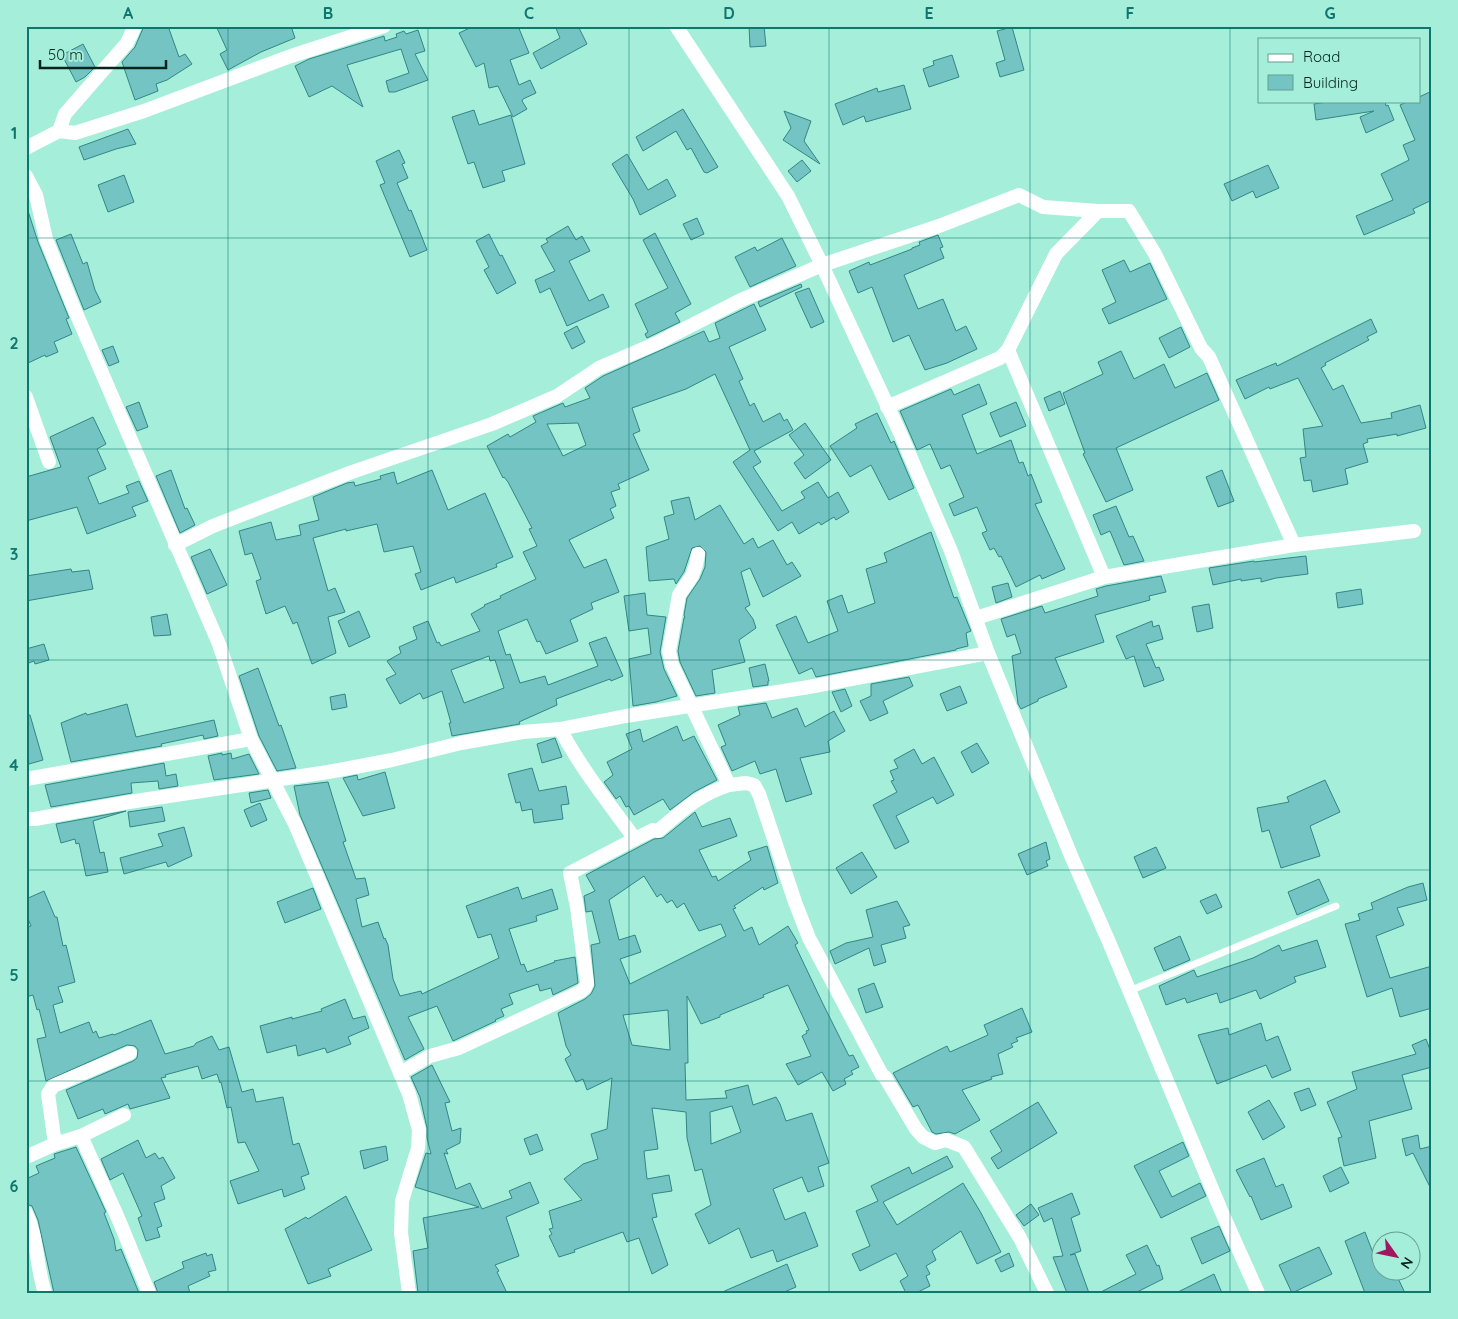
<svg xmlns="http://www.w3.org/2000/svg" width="1458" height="1319" font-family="Quicksand,sans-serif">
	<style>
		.building { fill: #73c4c3; stroke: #328685; fill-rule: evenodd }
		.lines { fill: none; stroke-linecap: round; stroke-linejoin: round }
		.lane { stroke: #fff; stroke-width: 7 }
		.street { stroke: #fff; stroke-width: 14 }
		.grid { fill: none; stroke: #0f766e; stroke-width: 1; stroke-opacity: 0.55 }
		.neatline { fill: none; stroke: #0f766e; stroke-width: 2 }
		.grid-label { font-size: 16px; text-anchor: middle; font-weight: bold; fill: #0f766e }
	</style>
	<rect width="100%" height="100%" fill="#a5efda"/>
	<!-- building -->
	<g class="building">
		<path d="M144,26H168L179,57L185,54L192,64L167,80L156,84L158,91L135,100L122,62L135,47Z"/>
		<path d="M216,26H291L295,38L261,52L228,70L220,54L227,50Z"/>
		<path d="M474,26H518L529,53L510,60L519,85L530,80L536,93L523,99L522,101L527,109L513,117L498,86L489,88L484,63L476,67L459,33Z"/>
		<path d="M555,26H578L587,44L541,69L533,53L560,38Z"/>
		<path d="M749,26H764L766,46L750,47Z"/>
		<path d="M1012,27L1024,70L1000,77L996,63L1005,60L997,31Z"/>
		<path d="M418,30L425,51L415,54L428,80L395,92H389L386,81L409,73L401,49L347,65L363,107L332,86L309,97L295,66L309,59L384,36L385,41L397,37L396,34L404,31L406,34Z"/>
		<path d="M83,44L95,67L85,77L76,82L62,55Z"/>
		<path d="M952,55L959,77L929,87L923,69L934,65L933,61Z"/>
		<path d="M904,85L911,109L866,122L864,116L843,125L835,104L877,88L878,92Z"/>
		<path d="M1432,91V200L1413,209L1415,213L1364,235L1356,216L1393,200L1381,174L1409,160L1403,145L1415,140L1400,105L1409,101H1419V97Z"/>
		<path d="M1333,101H1385L1386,106L1388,105L1394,120L1366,133L1360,117L1374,111L1316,120L1314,104Z"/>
		<path d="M683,109L718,167L707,173L704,172L691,148L687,150L676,131L643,151L636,137Z"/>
		<path d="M474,110L479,125L511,115L525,164L502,171L505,181L483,188L474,162L468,164L452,117Z"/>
		<path d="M784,111L811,121L804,141L820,164L783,140L791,128Z"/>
		<path d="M128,129L136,144L116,149L84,160L79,147Z"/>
		<path d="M399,150L405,163L402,164L408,178L397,183L409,211L411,210L427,250L410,257L380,185L385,183L376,161Z"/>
		<path d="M627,154L648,190L667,179L676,196L640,215L633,199L612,164Z"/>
		<path d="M802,160L811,171L797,182L788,171Z"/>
		<path d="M1268,165L1279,188L1256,198L1253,191L1232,201L1224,184Z"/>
		<path d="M124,175L134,202L108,212L98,185Z"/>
		<path d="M26,211H28L38,242L69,318L66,319L72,334L54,342L58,352L46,357L45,355L26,364Z"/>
		<path d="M697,218L704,234L691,240L683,224Z"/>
		<path d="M568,226L576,240L582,236L590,251L569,261L589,301L603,294L609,307L567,326L550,288L540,293L535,280L555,271L541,246L548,242L546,239Z"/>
		<path d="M655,233L691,304L675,313L680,322L647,338L645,334L648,332L635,304L668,288L643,240Z"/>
		<path d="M71,234L83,264L87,262L95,290L101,302L84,310L56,240Z"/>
		<path d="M489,234L500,256L502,255L516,283L497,294L484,270L489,267L476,241Z"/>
		<path d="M938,235L943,247L940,248L944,258L904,275L918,309L943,299L956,331L966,326L977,349L947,363L925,370L909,335L893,342L872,287L858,293L849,271L869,262L870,265L912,249V248L920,245L919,242Z"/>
		<path d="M782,238L796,266L750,287L735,257L755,247L757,251Z"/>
		<path d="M1124,260L1130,272L1150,263L1167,299L1109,324L1102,309L1116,302L1102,270Z"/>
		<path d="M801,284L802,287L760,307L758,302Z"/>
		<path d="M809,288L824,322L811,328L795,293Z"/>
		<path d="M754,304L766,330L729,347L743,379L739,381L750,406L754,403L763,422L780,413L784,421L787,419L793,430L754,451L761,462L753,467L782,511L805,498L801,492L818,482L828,498L838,492L849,512L836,520L834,517L821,525L819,522L799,534L792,522L778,531L733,462L750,450L715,374L686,389L632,408L640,431L633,434L649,470L618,484L620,489L611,492L616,506L610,509L614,518L569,540L584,568L606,559L619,592L591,603L593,609L570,620L578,641L546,654L540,641L537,642L527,619L498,631L506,655L510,654L520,683L545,676L548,685L598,666L589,643L606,637L623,676L611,681L610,679L556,699L557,705L519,722L520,724L452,736L449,723H451L442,691L423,699L420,693L400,704L386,679L396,674L387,661L401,653L399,647L417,639L413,627L428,621L437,643L439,642L441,646L480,631L471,614L485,606L484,605L501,598L500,596L536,579L523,552L537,546L529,529L532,528L508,482L504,477L503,478L487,446L508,434L510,437L536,422L533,416L563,403L565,407L590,398L585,388L603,376L704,331L709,342L720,338L715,323ZM578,423L586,445L563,456L547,424ZM489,656L490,661L495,660L504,688L464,703L451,670Z"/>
		<path d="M1371,319L1377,332L1367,337L1369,340L1325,363L1326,365L1321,368L1333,390L1343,385L1361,423L1392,418L1391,413L1420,405L1426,428L1397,436V434L1367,439L1368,442L1363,444L1368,462L1345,469L1348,484L1313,492L1311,480L1304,481L1300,458L1306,457L1303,429L1323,426L1298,378L1270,389L1269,387L1245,399L1236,380L1276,363L1277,366Z"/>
		<path d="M577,326L585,342L572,349L564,333Z"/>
		<path d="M1181,327L1190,347L1169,358L1159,338Z"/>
		<path d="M113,346L119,362L109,366L102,350Z"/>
		<path d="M1121,351L1134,379L1164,364L1175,388L1207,373L1219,400L1116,448L1133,490L1106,502L1083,454L1085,453L1063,393L1103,374L1098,362Z"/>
		<path d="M979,384L987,404L962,415L977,454L1011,440L1019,463L1023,462L1028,476L1031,474L1042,502L1035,504L1065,569L1042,579L1040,575L1016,587L1001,556L999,557L994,548L990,550L982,533L987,531L977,507L954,516L949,504L964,497L950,465L941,469L930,444L917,450L900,411L951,389L954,395Z"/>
		<path d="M1060,391L1065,404L1049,411L1044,398Z"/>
		<path d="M139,402L148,427L137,431L126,407Z"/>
		<path d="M1016,402L1026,426L1000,437L990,413Z"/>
		<path d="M877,413L891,443L894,441L914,488L889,500L871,465L850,477L830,446L857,428L855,424Z"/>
		<path d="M93,417L106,444L97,449L106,469L88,477L99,504L129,493L126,486L139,481L148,501L132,507L136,516L87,534L77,507L26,521V477L61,467L50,437Z"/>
		<path d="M805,423L831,460L805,479L794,463L804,455L789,435Z"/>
		<path d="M171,470L185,509L187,508L195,525L180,533L156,476Z"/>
		<path d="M432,470L448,510L485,493L513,557L496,564L497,567L456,583L454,577L421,590L415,574L421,572L413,546L384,552L377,524L346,531V529L313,538L328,591L335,588L345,612L328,617L336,653L312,664L297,622L293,624L285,606L266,614L256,581L261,579L252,553L245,555L239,531L271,522L276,540L301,535L299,525L319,520L313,497L347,483L354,482L355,486L381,479L380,476L394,472L397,484Z"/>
		<path d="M1222,470L1234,501L1218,507L1206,477Z"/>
		<path d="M689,497L695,520L720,505L744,544L753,538L758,548L773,540L787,565L792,562L801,576L763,597L750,568L741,572L750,605L745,608L753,619L756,628L739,640L745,662L712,670L715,693L696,696L680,662L678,651L684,618H685L684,615L687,598L700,579L705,567L706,552L700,546L692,548L684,572L676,584L674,579L649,581L646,547L669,539L664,517L674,514L671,501Z"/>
		<path d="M1116,506L1129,537L1133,536L1144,561L1124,565L1110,531L1101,535L1093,515Z"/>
		<path d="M931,532L954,598L957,597L971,631L966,633L968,646L956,649V650L816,677L812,668L799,674L776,625L796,616L808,643L838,631L827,601L842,595L848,613L875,603L866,569L887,562L884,553Z"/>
		<path d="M210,549L227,585L207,594L191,557Z"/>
		<path d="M1306,556L1308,574L1276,578L1261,582V578L1241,581V579L1213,585L1209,568L1254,561V562Z"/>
		<path d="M71,569L72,572L89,570L93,589L26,601V576Z"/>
		<path d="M1161,576L1166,592L1149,596L1150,600L1095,615L1104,642L1055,658L1067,687L1038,699V701L1021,709L1018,704L1012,656L1021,653L1015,634L1007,637L1001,619L1042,606L1045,613L1098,596L1096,589L1106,586Z"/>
		<path d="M1008,583L1012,597L996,603L992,587Z"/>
		<path d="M1361,589L1363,604L1338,608L1336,593Z"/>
		<path d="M645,593L647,615L666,617L660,652L664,669L677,696L656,702L633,706L629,659L651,654L648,628L629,631L624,596Z"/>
		<path d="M1209,604L1213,628L1197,632L1192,607Z"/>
		<path d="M359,611L370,637L349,647L338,621Z"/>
		<path d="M167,614L171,635L154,636L151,617Z"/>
		<path d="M1152,621L1153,627L1159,625L1163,639L1146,644L1156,668L1159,667L1164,680L1144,687L1134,656L1126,659L1116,636Z"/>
		<path d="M44,644L49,660L35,664L34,661L26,664V649Z"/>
		<path d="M765,664L769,681H768V685L753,687L749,668Z"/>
		<path d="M258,668L279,726L281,725L296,768L277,771L259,736L239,676Z"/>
		<path d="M909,677L913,686L883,701L888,713L870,721L860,701L871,696V684Z"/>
		<path d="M960,686L967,703L947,711L940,694Z"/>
		<path d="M845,689L852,706L841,712L832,692Z"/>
		<path d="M345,694L347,707L332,710L330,697Z"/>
		<path d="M766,703L772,718L797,708L805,727L834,711L845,731L828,741L830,752L800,758L812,794L786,802L776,769L760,774L755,761L732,771L721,747L726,745L718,725L740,715L738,707Z"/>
		<path d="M127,704L136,737L214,720L218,736L204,739L203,735L161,744L162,746L71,762L61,723L86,713L87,715Z"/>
		<path d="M26,715H30L43,760L29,764L26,755Z"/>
		<path d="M677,726L683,741L694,736L717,780L694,792L670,810L663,799L634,815L629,806L626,807L620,796L616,799L604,782L613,775L607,762L632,749L626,734L640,729L643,742Z"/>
		<path d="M555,738L562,757L542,763L537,744Z"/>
		<path d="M977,743L989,763L972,773L961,752Z"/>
		<path d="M914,749L922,764L934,757L954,795L937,804L933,797L896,816L909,842L895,849L873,805L897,792L891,781L894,780L890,771L898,768L894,760Z"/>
		<path d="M222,753V755L231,753L232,759L249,754L259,774L214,780L208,756Z"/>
		<path d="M164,763L166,776L176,774L178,786L159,789L158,781L131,783L132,793L51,807L45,785Z"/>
		<path d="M532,768L539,791L566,786L569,804L561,805L563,819L534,823L532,809L522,811L520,802L516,803L508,774Z"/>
		<path d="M385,772L395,808L363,816L343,778L357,775L358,780Z"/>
		<path d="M1325,780L1340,812L1310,826L1320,856L1281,868L1269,830L1262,832L1257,808L1289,802L1287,797Z"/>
		<path d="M328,782L346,841L343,842L356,879L365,878L369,895L356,899L362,927L378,922L384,939L385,938L388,945L393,979L400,996L421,991L422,994L499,958L491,934L478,938L466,906L518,887L522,899L552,889L558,909L536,916L537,921L509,929L521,965L524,964L527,972L555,962L554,961L575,957L578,983L553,995L551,988L540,991L538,984L509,994L513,1004L501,1009L504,1016L495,1020L496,1021L453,1041L437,1006L408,1017L424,1049L405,1060L300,815L294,786Z"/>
		<path d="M268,790L271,798L251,803L249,793Z"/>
		<path d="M260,803L267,820L251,827L244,810Z"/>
		<path d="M162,807L165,821L130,827L128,812Z"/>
		<path d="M126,811L93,821L100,853L104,852L108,872L86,876L79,843L76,844L75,839L61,843L56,824Z"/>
		<path d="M695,812L702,827L730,818L737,836L699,850L712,877L716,876L718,881L751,860L748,852L767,846L778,883L764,890L763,887L734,906L736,908L733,909L744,931L752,927L759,945L788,926L798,943L795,945L823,1004L849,1056L853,1055L859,1067L851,1071L853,1074L844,1079L846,1084L833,1091L822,1072L798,1085L786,1064L811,1056L802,1036L807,1033L806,1031L809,1030L788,985L763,995L764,997L720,1015V1017L701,1024L687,996L688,1063H685L686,1100L727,1098L725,1091L748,1085L753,1105L776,1097L780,1104L786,1121L812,1113L829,1163L818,1167L824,1186L808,1192L802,1177L773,1189L785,1220L805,1212L818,1246L777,1262L773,1250L751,1258L739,1228L709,1244L695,1214L711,1205L702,1169L695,1171L687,1138L686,1112L652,1108L658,1149L644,1151L647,1179L669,1175L672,1191L652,1194L657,1217L652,1218L668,1265L652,1274L639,1238L627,1242L623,1232L574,1250L575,1252L559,1257L549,1236L552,1234L549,1229L553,1228L549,1211L582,1200L564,1179L583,1164L598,1159L591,1134L607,1129L612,1078L587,1090L583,1079L576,1082L565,1059L571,1055L566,1046L558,1013L585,999L591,994L595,986L591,945L600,943L592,911L586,912L584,896L595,891L586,875L654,839L663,838ZM644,876L657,897L661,894L667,903L672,900L677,908L684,903L699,931L721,924L726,936L630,984L620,959L641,952L635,935L619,940L609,900ZM668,1010L670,1050L632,1045L623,1015ZM732,1106L741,1132L711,1144L710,1112Z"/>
		<path d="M184,827L192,856L168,867L166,862L124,874L120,858L163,846L158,834Z"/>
		<path d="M1046,842L1050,859L1046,861L1048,866L1027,875L1018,854Z"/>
		<path d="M1156,847L1166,868L1143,878L1134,857Z"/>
		<path d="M862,852L877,877L851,894L836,868Z"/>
		<path d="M1319,879L1329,901L1297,915L1288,892Z"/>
		<path d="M1423,883L1427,900L1397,908L1404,925L1376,936L1390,978L1432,966V1008L1400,1017L1392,988L1367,997L1345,924L1360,920L1358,914L1373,909L1371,903L1408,887Z"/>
		<path d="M313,888L321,909L285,923L277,902Z"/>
		<path d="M44,891L55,917H57L63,946L66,945L75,982L58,987L63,1002L53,1005L60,1033L89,1022L93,1033L96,1031L99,1038L113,1034L114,1035L151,1020L165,1054L194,1046L196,1043L212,1036L219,1050L229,1047L242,1092L253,1089L256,1102L283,1097L293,1145L299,1143L309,1174L301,1177L305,1189L284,1197L282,1189L238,1204L230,1181L259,1171L245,1142L238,1143L231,1107L227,1108L221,1082L220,1083L217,1074L202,1079L198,1066L165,1075L166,1077L161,1078L170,1098L130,1109L128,1104L105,1114L103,1109L78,1119L66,1090L133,1061L137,1058L138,1050L135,1046L127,1045L46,1081L37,1039L46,1037L39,1009L37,1010L33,995L26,997V927L31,926L26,914V899Z"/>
		<path d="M1216,894L1222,907L1207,914L1200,901Z"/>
		<path d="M897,901L910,925L903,927L906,938L881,945L886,962L874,966L869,948L835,964L830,951L846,943L873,937L866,910Z"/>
		<path d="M1180,936L1190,960L1164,971L1154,948Z"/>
		<path d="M1317,940L1326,967L1294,977L1296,982L1260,999L1256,990L1220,1003L1217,993L1187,1003L1185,998L1166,1005L1159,986L1194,970L1197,977L1253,958L1279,945L1282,951Z"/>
		<path d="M874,983L883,1007L866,1013L858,989Z"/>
		<path d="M345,999L353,1019L365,1016L369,1028L348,1037L351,1044L327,1053L325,1048L298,1056L296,1045L267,1053L260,1026L292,1017V1019L322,1011L321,1009Z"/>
		<path d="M1022,1008L1032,1032L1016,1038L1018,1041L1011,1044L1013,1047L998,1054L1003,1074L991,1077L992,1079L962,1090L980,1120L955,1134L949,1132L936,1134L932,1132L918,1105L913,1107L893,1073L947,1046L950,1052L988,1035L984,1025Z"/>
		<path d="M1261,1023L1266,1041L1278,1036L1291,1070L1272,1078L1266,1065L1217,1084L1198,1035L1228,1028L1229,1035Z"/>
		<path d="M1426,1039L1432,1055V1067L1402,1075L1412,1109L1369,1121L1376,1158L1344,1166L1338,1138L1342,1137L1327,1102L1357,1089L1352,1072L1416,1054L1412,1045Z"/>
		<path d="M432,1065L450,1102L445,1103L452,1131L461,1128L460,1143L446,1150L448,1154L444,1153L456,1189L470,1183L482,1209L512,1198L509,1191L530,1182L539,1203L506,1217L519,1256L495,1265L499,1271L497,1272L507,1293H418L413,1251L428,1248L423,1218L479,1207L415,1187L426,1153L431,1154L427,1138V1128L420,1097L411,1077Z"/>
		<path d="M1309,1088L1316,1105L1301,1111L1294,1093Z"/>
		<path d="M1269,1100L1285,1127L1263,1140L1248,1112Z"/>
		<path d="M1038,1102L1057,1133L998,1169L991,1158L1002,1151L990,1131Z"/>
		<path d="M537,1134L543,1150L530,1155L524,1139Z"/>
		<path d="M1418,1135L1420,1149L1432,1146V1191L1413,1153L1406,1156L1402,1139Z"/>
		<path d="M138,1140L146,1158L155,1153L159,1159L163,1157L175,1178L161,1186L165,1199L154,1203L162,1226L157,1228L160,1237L146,1241L138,1218L142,1216L123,1173L110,1180L101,1159Z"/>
		<path d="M1183,1142L1189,1156L1159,1171L1172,1197L1200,1183L1206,1196L1161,1218L1134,1166Z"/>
		<path d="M386,1146L388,1160L364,1169L360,1151Z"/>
		<path d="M76,1147L106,1212L104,1213L114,1239L116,1251L121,1249L139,1293H54L38,1220L32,1206L26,1204V1179L39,1173L36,1166L55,1158L54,1154Z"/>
		<path d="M947,1156L953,1167L883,1202L897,1225L963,1183L981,1213L1001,1252L977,1264L961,1231L932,1251L936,1260L926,1266L930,1274L926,1276L930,1286L916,1293H906L900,1281L908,1276L896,1253L860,1271L852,1254L870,1246L856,1211L878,1201L871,1186L909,1167L912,1174Z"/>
		<path d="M1264,1158L1276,1187L1283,1184L1292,1207L1261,1220L1251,1196L1250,1197L1236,1170Z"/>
		<path d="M1341,1167L1349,1183L1330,1192L1323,1176Z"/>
		<path d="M1072,1193L1080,1214L1071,1218L1081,1251L1070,1255L1075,1254L1089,1293H1067L1053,1257L1063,1256L1052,1218L1044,1222L1038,1208Z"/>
		<path d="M346,1196L372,1250L328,1269L331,1276L308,1284L285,1229L306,1217L308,1219Z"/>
		<path d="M1031,1204L1039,1215L1024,1226L1016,1215Z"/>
		<path d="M1219,1226L1230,1251L1202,1264L1191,1238Z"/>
		<path d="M1365,1232L1375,1258L1380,1256V1272H1395L1405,1293H1365L1345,1241Z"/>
		<path d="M1147,1245L1157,1266L1159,1265L1163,1279L1135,1293H1099L1136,1274L1126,1255Z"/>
		<path d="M1319,1247L1332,1274L1292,1293L1279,1265Z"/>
		<path d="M206,1253L207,1256L212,1254L216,1270L208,1272L210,1276L188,1286L190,1293H158L154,1282L184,1268L182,1262Z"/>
		<path d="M1009,1253L1014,1266L1001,1272L995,1260Z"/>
		<path d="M787,1264L796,1287L782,1293H720Z"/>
		<path d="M1214,1274L1222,1293H1176Z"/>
	</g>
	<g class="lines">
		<!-- lane -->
		<path class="lane" d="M1129,991L1336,906"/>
		<!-- street -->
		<g class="street">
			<path d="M676,26L788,196L822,265L901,435L951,551L988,653L1072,858L1109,942L1220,1208L1258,1293"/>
			<path d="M59,131L65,114L127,43L135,26"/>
			<path d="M26,148L59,131L75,133L144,111L291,56L384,26"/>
			<path d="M26,176L36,195L46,239L73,306L219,644L251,739L295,824L409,1094L419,1130L418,1148L402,1201L401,1233L409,1293"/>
			<path d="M1098,211H1129L1155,254L1201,348L1209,357L1294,545"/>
			<path d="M1008,350L1104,577"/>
			<path d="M26,397L49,462"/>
			<path d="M175,545L213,526L352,472L492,424L557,396L599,368L657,343L739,301L822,265L939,226L1019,195L1043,207L1098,211L1056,254L1008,350L1000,358L887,407"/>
			<path d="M698,554L696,565L692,576L679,595L669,651L672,665L729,785L746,783L754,785L759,794L795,902L809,938L882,1075L885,1077L916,1129L923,1137L935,1143L946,1140L964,1147L1020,1238L1047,1293"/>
			<path d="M976,618L1104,577L1294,545L1414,531"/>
			<path d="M560,729C582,770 608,802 635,839L653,830L658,831C683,810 697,796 729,785"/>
			<path d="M26,779L251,739"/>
			<path d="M26,819H35L129,802L328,772L392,760L461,743L523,732L560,729L626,716L809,687L988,653"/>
			<path d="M400,1073L430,1056L459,1048L580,992L585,988L587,983L577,907L570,873L635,839"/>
			<path d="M81,1136L118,1218L149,1293"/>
			<path d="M55,1144L48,1094L53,1086L130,1053"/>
			<path d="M26,1157L55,1144L81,1136L124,1115"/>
			<path d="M26,1213C38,1238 36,1267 45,1293"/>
		</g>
	</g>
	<!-- grid -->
	<path class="grid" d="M228,26V1293M428,26V1293M629,26V1293M829,26V1293M1030,26V1293M1230,26V1293M26,238H1432M26,449H1432M26,660H1432M26,870H1432M26,1081H1432"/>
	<!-- border -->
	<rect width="1458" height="1319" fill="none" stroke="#a5efda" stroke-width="55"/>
	<!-- legend -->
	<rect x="1258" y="38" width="162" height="65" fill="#a5efda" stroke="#659e8e"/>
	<rect x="1268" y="54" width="25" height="8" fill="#ffffff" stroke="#659e8e"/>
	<text x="1303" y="62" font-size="15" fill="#04241c">Road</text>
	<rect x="1268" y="75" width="25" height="15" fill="#73c4c3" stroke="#659e8e"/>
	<text x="1303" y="88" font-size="15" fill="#04241c">Building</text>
	<!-- north arrow -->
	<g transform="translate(1396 1256) rotate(123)"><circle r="24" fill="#a5efda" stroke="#659e8e"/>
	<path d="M0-4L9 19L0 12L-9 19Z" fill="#a01661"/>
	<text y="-8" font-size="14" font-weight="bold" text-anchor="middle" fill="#04241c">N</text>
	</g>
	<!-- scale -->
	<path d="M40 60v8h126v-8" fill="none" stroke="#04241c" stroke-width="2.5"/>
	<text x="48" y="60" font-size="15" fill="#04241c" stroke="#a5efda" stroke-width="4" paint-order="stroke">50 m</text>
	<rect x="28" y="28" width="1402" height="1264" class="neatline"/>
	<g class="grid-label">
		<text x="128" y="19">A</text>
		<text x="328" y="19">B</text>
		<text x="529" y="19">C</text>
		<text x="729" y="19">D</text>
		<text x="929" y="19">E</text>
		<text x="1130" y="19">F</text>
		<text x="1330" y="19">G</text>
		<text x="14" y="139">1</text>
		<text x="14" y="349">2</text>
		<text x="14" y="560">3</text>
		<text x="14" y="771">4</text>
		<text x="14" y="981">5</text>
		<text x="14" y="1192">6</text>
	</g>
</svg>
